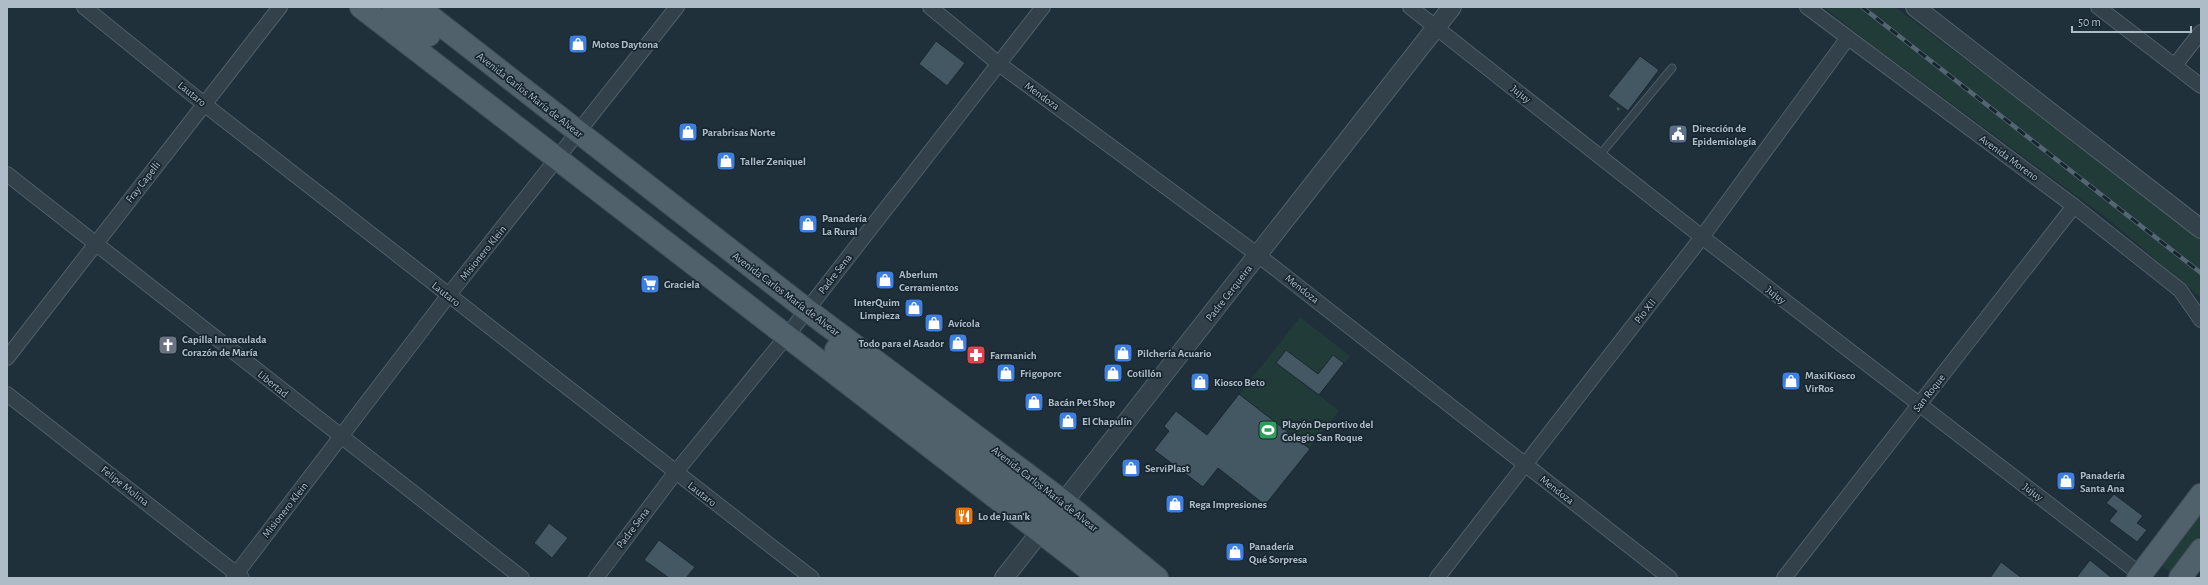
<svg xmlns="http://www.w3.org/2000/svg" width="2208" height="585" font-family="'Alegreya Sans',sans-serif">
	<style>
		.green { fill: #213b39 }
		.building { fill: #445864; stroke: #1a2831 }
		.lines { fill: none; stroke-linecap: round; stroke-linejoin: round }
		.service-casing { stroke: #505f68; stroke-width: 9 }
		.minor-casing { stroke: #505f68; stroke-width: 16 }
		.tertiary-casing { stroke: #505f68; stroke-width: 20 }
		.primary-casing { stroke: #3f4d57; stroke-width: 24 }
		.path { stroke: #3e5755; stroke-width: 2.5; stroke-dasharray: 3 3; stroke-linecap: butt }
		.service { stroke: #32414a; stroke-width: 7 }
		.minor { stroke: #32414a; stroke-width: 14 }
		.tertiary { stroke: #32414a; stroke-width: 18 }
		.primary { stroke: #50616b; stroke-width: 22 }
		.rail-casing { stroke: #546672; stroke-width: 4.5 }
		.rail { stroke: #18262f; stroke-width: 3; stroke-dasharray: 9; stroke-linecap: butt }
		.labels { text-anchor: middle; dominant-baseline: central; stroke-width: 3.5; stroke-linejoin: round; paint-order: stroke }
		.poi-label { font-size: 11px; font-weight: bold; fill: #adbcc7; stroke: #18262f; text-anchor: start }
		.street-label { font-size: 11px; fill: #adbcc7; stroke: #18262f }
	</style>
	<rect width="100%" height="100%" fill="#1f303a"/>
	<!-- green -->
	<g class="green">
		<path d="M1824,7H1895L2110,168L2201,240V298L2108,219L1868,42Z"/>
		<path d="M1300,317L1350,356L1319,395L1339,411L1265,505L1195,451Z"/>
		<path d="M2201,511V534L2172,573L2161,565Z"/>
	</g>
	<!-- building -->
	<g class="building">
		<path d="M936,41L965,63L947,86L919,64Z"/>
		<path d="M1640,56L1659,70L1628,111L1608,96Z"/>
		<path d="M1286,350L1318,374L1333,355L1344,363L1319,395L1276,363Z"/>
		<path d="M1239,394L1310,449L1265,505L1218,468L1203,487L1154,450L1169,431L1164,426L1176,411L1207,435Z"/>
		<path d="M2114,494L2143,516L2137,523L2147,530L2137,542L2109,521L2117,511L2106,503Z"/>
		<path d="M549,523L568,538L552,558L534,543Z"/>
		<path d="M659,540L695,567L686,578H669L644,560Z"/>
		<path d="M2090,560L2112,578H2076Z"/>
		<path d="M2001,562L2022,578H1990Z"/>
	</g>
	<g class="lines">
		<defs>
			<path id="service" d="M1599,156L1672,68"/>
			<g id="minor">
				<path d="M84,7L204,104L812,578"/>
				<path d="M930,7L999,64L1258,255L1670,578"/>
				<path d="M1410,7L1702,237L2145,578"/>
				<path d="M1807,7L2074,206L2180,290L2201,320"/>
				<path d="M2098,7L2201,86"/>
				<path d="M2175,65L2201,32"/>
				<path d="M7,174L522,578"/>
				<path d="M7,358L280,7"/>
				<path d="M7,394L242,578"/>
				<path d="M233,578L448,296L677,7"/>
				<path d="M596,578L675,473L786,337L1043,7"/>
				<path d="M1437,578L1702,237L1847,39"/>
				<path d="M1784,578L2074,206"/>
			</g>
			<g id="tertiary">
				<path d="M1915,7L2201,229"/>
				<path d="M1004,578L1452,7"/>
			</g>
			<g id="primary">
				<path d="M361,7L1100,578"/>
				<path d="M393,7L429,35"/>
				<path d="M418,7L807,310L1064,502L1157,578"/>
				<path d="M836,350L1130,578"/>
				<path d="M2138,578L2201,495"/>
				<path d="M2180,578L2201,550"/>
			</g>
		</defs>
		<!-- service casing -->
		<use href="#service" class="service-casing"/>
		<!-- minor casing -->
		<use href="#minor" class="minor-casing"/>
		<!-- tertiary casing -->
		<use href="#tertiary" class="tertiary-casing"/>
		<!-- primary casing -->
		<use href="#primary" class="primary-casing"/>
		<!-- path -->
		<path class="path" d="M1617,108L1621,111"/>
		<!-- service -->
		<use href="#service" class="service"/>
		<!-- minor -->
		<use href="#minor" class="minor"/>
		<!-- tertiary -->
		<use href="#tertiary" class="tertiary"/>
		<!-- primary -->
		<use href="#primary" class="primary"/>
		<defs>
			<path id="rail" d="M1862,7L2201,273"/>
		</defs>
		<!-- rail casing -->
		<use href="#rail" class="rail-casing"/>
		<!-- rail -->
		<use href="#rail" class="rail"/>
	</g>
	<!-- icons -->
	<defs>
		<symbol id="shop-square" viewBox="-11 -11 22 22"><rect x="-9" y="-9" width="18" height="18" rx="4" fill="#3f7fe0" stroke="#18262f"/><path d="M-5-2.5h2.3a2.7 3.5 0 0 1 5.4 0H5L5.5 6h-11ZM-1.5-2.5h3a1.5 2.3 0 0 0-3 0Z" fill="#fff"/></symbol>
		<symbol id="civic-square" viewBox="-11 -11 22 22"><rect x="-9" y="-9" width="18" height="18" rx="4" fill="#5c6f8a" stroke="#18262f"/><path d="M-.6-6.5H3V-4.5H.6V-3L4-1V1h2V6H-6V1h2V-1L-.6-3ZM-1.2 2.5V6h2.4V2.5Z" fill="#fff"/></symbol>
		<symbol id="supermarket-square" viewBox="-11 -11 22 22"><rect x="-9" y="-9" width="18" height="18" rx="4" fill="#3f7fe0" stroke="#18262f"/><path d="M-6-5.5h2.5l.6 2H6L4.5 2H-2.5L-4.4-4H-6ZM-1.5 3.2a1.3 1.3 0 1 0 .1 0ZM3 3.2a1.3 1.3 0 1 0 .1 0Z" fill="#fff"/></symbol>
		<symbol id="church-square" viewBox="-11 -11 22 22"><rect x="-9" y="-9" width="18" height="18" rx="4" fill="#6b7280" stroke="#18262f"/><path d="M-1.2-6h2.4v3.5h3.3v2.4h-3.3V6h-2.4V-.1h-3.3v-2.4h3.3Z" fill="#fff"/></symbol>
		<symbol id="pharmacy-square" viewBox="-11 -11 22 22"><rect x="-9" y="-9" width="18" height="18" rx="4" fill="#e0444e" stroke="#18262f"/><path d="M-2-6h4v4h4v4h-4v4h-4v-4h-4v-4h4Z" fill="#fff"/></symbol>
		<symbol id="stadium-square" viewBox="-11 -11 22 22"><rect x="-9" y="-9" width="18" height="18" rx="4" fill="#2e9e5b" stroke="#18262f"/><path d="M0-5a6.5 5 0 1 0 0 10a6.5 5 0 1 0 0-10ZM-3.5-1.8h7v3.6h-7Z" fill="#fff"/></symbol>
		<symbol id="restaurant-square" viewBox="-11 -11 22 22"><rect x="-9" y="-9" width="18" height="18" rx="4" fill="#e8710a" stroke="#18262f"/><path d="M-5-6h1v4h1v-4h1v4h1v-4h1v5L-1.5 .5V6h-2V.5L-5-1ZM5-6V6H3V1.5H1.5Q1.5-4 5-6Z" fill="#fff"/></symbol>
	</defs>
	<g fill-rule="evenodd">
		<use href="#shop-square" x="567" y="33" width="22" height="22"/>
		<use href="#shop-square" x="677" y="121" width="22" height="22"/>
		<use href="#civic-square" x="1667" y="123" width="22" height="22"/>
		<use href="#shop-square" x="715" y="150" width="22" height="22"/>
		<use href="#shop-square" x="797" y="213" width="22" height="22"/>
		<use href="#shop-square" x="874" y="269" width="22" height="22"/>
		<use href="#supermarket-square" x="639" y="273" width="22" height="22"/>
		<use href="#shop-square" x="903" y="297" width="22" height="22"/>
		<use href="#shop-square" x="923" y="312" width="22" height="22"/>
		<use href="#shop-square" x="947" y="332" width="22" height="22"/>
		<use href="#church-square" x="157" y="334" width="22" height="22"/>
		<use href="#shop-square" x="1112" y="342" width="22" height="22"/>
		<use href="#pharmacy-square" x="965" y="344" width="22" height="22"/>
		<use href="#shop-square" x="995" y="362" width="22" height="22"/>
		<use href="#shop-square" x="1102" y="362" width="22" height="22"/>
		<use href="#shop-square" x="1780" y="370" width="22" height="22"/>
		<use href="#shop-square" x="1189" y="371" width="22" height="22"/>
		<use href="#shop-square" x="1023" y="391" width="22" height="22"/>
		<use href="#shop-square" x="1057" y="410" width="22" height="22"/>
		<use href="#stadium-square" x="1257" y="419" width="22" height="22"/>
		<use href="#shop-square" x="1120" y="457" width="22" height="22"/>
		<use href="#shop-square" x="2055" y="470" width="22" height="22"/>
		<use href="#shop-square" x="1164" y="493" width="22" height="22"/>
		<use href="#restaurant-square" x="953" y="505" width="22" height="22"/>
		<use href="#shop-square" x="1224" y="541" width="22" height="22"/>
	</g>
	<g class="labels">
		<!-- poi labels -->
		<g class="poi-label">
			<text x="592" y="44">Motos Daytona</text>
			<text x="1692" y="128">Dirección de<tspan x="1692" dy="13">Epidemiología</tspan></text>
			<text x="702" y="132">Parabrisas Norte</text>
			<text x="740" y="161">Taller Zeniquel</text>
			<text x="822" y="218">Panadería<tspan x="822" dy="13">La Rural</tspan></text>
			<text x="899" y="274">Aberlum<tspan x="899" dy="13">Cerramientos</tspan></text>
			<text x="664" y="284">Graciela</text>
			<text x="900" y="302" text-anchor="end">InterQuim<tspan x="900" dy="13">Limpieza</tspan></text>
			<text x="948" y="323">Avícola</text>
			<text x="182" y="339">Capilla Inmaculada<tspan x="182" dy="13">Corazón de María</tspan></text>
			<text x="944" y="343" text-anchor="end">Todo para el Asador</text>
			<text x="1137" y="353">Pilchería Acuario</text>
			<text x="990" y="355">Farmanich</text>
			<text x="1020" y="373">Frigoporc</text>
			<text x="1127" y="373">Cotillón</text>
			<text x="1805" y="375">MaxiKiosco<tspan x="1805" dy="13">VirRos</tspan></text>
			<text x="1214" y="382">Kiosco Beto</text>
			<text x="1048" y="402">Bacán Pet Shop</text>
			<text x="1082" y="421">El Chapulín</text>
			<text x="1282" y="424">Playón Deportivo del<tspan x="1282" dy="13">Colegio San Roque</tspan></text>
			<text x="1145" y="468">ServiPlast</text>
			<text x="2080" y="475">Panadería<tspan x="2080" dy="13">Santa Ana</tspan></text>
			<text x="1189" y="504">Rega Impresiones</text>
			<text x="978" y="516">Lo de Juan'k</text>
			<text x="1249" y="546">Panadería<tspan x="1249" dy="13">Qué Sorpresa</tspan></text>
		</g>
		<!-- street labels -->
		<g class="street-label">
			<text transform="translate(192 94) rotate(39)">Lautaro</text>
			<text transform="translate(1521 94) rotate(38)">Jujuy</text>
			<text transform="translate(530 95) rotate(38)">Avenida Carlos María de Alvear</text>
			<text transform="translate(1042 96) rotate(36)">Mendoza</text>
			<text transform="translate(2009 158) rotate(36)">Avenida Moreno</text>
			<text transform="translate(143 182) rotate(-52)">Fray Capelli</text>
			<text transform="translate(483 253) rotate(-51)">Misionero Klein</text>
			<text transform="translate(835 274) rotate(-52)">Padre Sena</text>
			<text transform="translate(1302 289) rotate(38)">Mendoza</text>
			<text transform="translate(1229 293) rotate(-52)">Padre Cerqueira</text>
			<text transform="translate(446 294) rotate(38)">Lautaro</text>
			<text transform="translate(786 294) rotate(37)">Avenida Carlos María de Alvear</text>
			<text transform="translate(1776 295) rotate(38)">Jujuy</text>
			<text transform="translate(1645 311) rotate(-52)">Pío XII</text>
			<text transform="translate(273 384) rotate(39)">Libertad</text>
			<text transform="translate(1929 393) rotate(-52)">San Roque</text>
			<text transform="translate(125 486) rotate(38)">Felipe Molina</text>
			<text transform="translate(1045 489) rotate(38)">Avenida Carlos María de Alvear</text>
			<text transform="translate(1557 490) rotate(38)">Mendoza</text>
			<text transform="translate(2033 492) rotate(37)">Jujuy</text>
			<text transform="translate(702 494) rotate(38)">Lautaro</text>
			<text transform="translate(285 510) rotate(-52)">Misionero Klein</text>
			<text transform="translate(633 528) rotate(-53)">Padre Sena</text>
		</g>
	</g>
	<!-- border -->
	<rect width="2208" height="585" fill="none" stroke="#adbcc7" stroke-width="16"/>
	<!-- scale -->
	<path d="M2072 26v6h119v-6" fill="none" stroke="#adbcc7" stroke-width="2"/>
	<text x="2078" y="26" font-size="12" fill="#adbcc7" stroke="#18262f" stroke-width="3" paint-order="stroke">50 m</text>
</svg>
